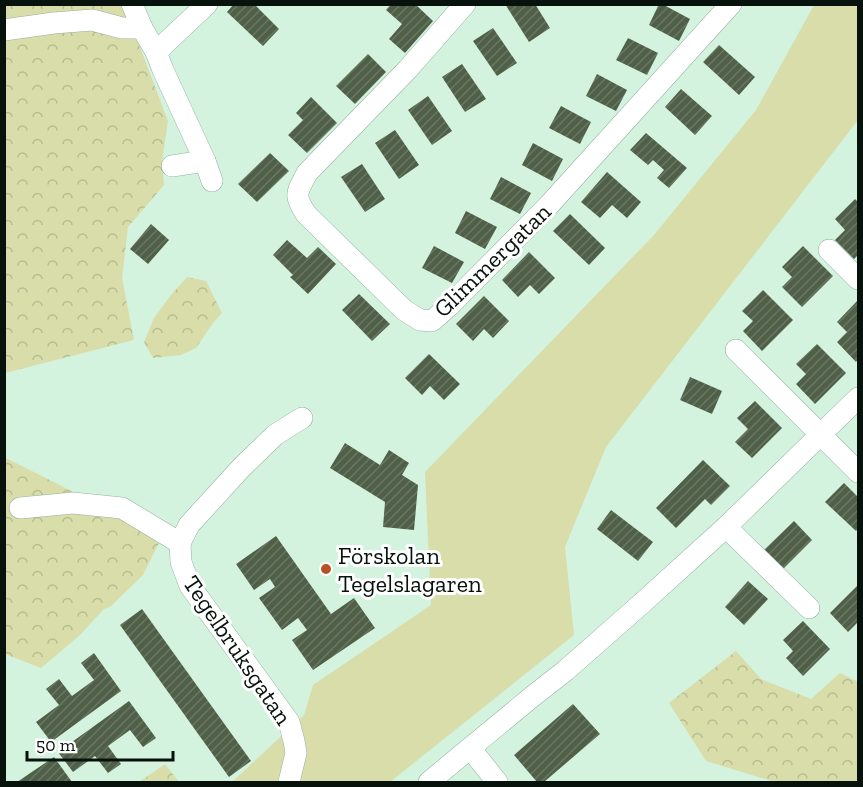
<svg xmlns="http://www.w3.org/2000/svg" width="863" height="787" font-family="'Zilla Slab',serif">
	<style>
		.grass { fill: #d8ddaa }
		.forest { fill: url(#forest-crowns) }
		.building { fill: url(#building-hatch) }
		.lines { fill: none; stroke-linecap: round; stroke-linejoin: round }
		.minor-casing { stroke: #94b2a0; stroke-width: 22 }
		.minor { stroke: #fff; stroke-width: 21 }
		.poi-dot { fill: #b85225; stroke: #fff; stroke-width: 2 }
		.labels { text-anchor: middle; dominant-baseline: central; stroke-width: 6; stroke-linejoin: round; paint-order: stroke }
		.street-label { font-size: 24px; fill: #07120c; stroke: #fff }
		.poi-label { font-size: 24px; fill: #07120c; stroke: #fff; text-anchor: start }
	</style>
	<defs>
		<pattern id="forest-crowns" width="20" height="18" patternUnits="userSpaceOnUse" patternTransform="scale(1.5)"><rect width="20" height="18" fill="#d8ddaa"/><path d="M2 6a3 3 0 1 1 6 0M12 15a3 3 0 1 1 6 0" fill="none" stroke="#b8bd91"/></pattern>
		<pattern id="building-hatch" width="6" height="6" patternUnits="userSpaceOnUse" patternTransform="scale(1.5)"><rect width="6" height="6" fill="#506048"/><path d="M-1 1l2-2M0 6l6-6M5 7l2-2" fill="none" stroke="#697664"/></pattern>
	</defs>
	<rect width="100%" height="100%" fill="#d3f3df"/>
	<!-- grass -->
	<path class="grass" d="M814,5H858V120L606,447L565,547L574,635L390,782H232L304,715L313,685L431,605L425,472L654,235L756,110Z"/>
	<!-- forest -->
	<g class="forest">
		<path d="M5,5H124L168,121L162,161L164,185L128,227L122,278L134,340L5,373Z"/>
		<path d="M187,277L206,281L222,313L213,323L196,348L181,355L153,358L144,342L154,318L170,296Z"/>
		<path d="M4,457L133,522L160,541L143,575L110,607L104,609L79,636L41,668L5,654Z"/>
		<path d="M736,651L761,679L811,699L840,673L858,682V782H775L706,761L669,703Z"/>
		<path d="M165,764L179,782H139Z"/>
	</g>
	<!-- building -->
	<g class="building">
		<path d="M234,4H254L279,29L263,46L227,12Z"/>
		<path d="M391,4H415L433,21L405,53L389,39L402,24L386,10Z"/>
		<path d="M505,4H535L550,28L529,42Z"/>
		<path d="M659,4H662L690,19L679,41L649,25Z"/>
		<path d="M493,28L517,63L497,76L473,41Z"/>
		<path d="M628,38L658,53L647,75L616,60Z"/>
		<path d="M719,45L755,77L739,95L703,62Z"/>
		<path d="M368,54L386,72L355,104L336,86Z"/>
		<path d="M462,64L486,99L465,112L442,77Z"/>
		<path d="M597,74L627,90L616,111L586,96Z"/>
		<path d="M681,89L712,116L695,135L665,107Z"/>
		<path d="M428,96L452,131L432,145L408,110Z"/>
		<path d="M311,97L337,123L307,153L288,135L303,120L296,113Z"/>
		<path d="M561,106L591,122L580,144L549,128Z"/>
		<path d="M395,130L419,165L399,179L375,143Z"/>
		<path d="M646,133L687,168L669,188L657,178L664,170L653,160L648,165L630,150Z"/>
		<path d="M533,143L563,159L552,181L522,165Z"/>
		<path d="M270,153L289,171L257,202L238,184Z"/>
		<path d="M362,164L385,199L365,212L341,177Z"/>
		<path d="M607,172L641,202L627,218L612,205L600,218L581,202Z"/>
		<path d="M501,177L531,193L520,214L490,199Z"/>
		<path d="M855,199L858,202V255L854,259L835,240L845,230L835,219Z"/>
		<path d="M466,211L497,227L485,249L455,233Z"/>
		<path d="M570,214L605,248L589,265L553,231Z"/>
		<path d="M151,224L169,240L148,264L130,249Z"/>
		<path d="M287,240L307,258L318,247L336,264L308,294L290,277L293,275L273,255Z"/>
		<path d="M434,246L464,262L452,283L422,268Z"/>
		<path d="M803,246L833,276L802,307L782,287L792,277L782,267Z"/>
		<path d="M529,252L555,278L539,294L530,285L518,297L502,280Z"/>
		<path d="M763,290L793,320L762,351L743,331L753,321L742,311Z"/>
		<path d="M359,294L390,324L372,341L342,310Z"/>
		<path d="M484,296L509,321L493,338L484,329L473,341L456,324Z"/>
		<path d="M858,300V359L856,362L837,342L847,332L837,322Z"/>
		<path d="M817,344L846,373L815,404L796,384L806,374L796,364Z"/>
		<path d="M429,354L460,384L444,400L430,386L422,395L405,378Z"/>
		<path d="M690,377L722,391L712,414L680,400Z"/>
		<path d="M755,401L782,428L752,458L735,442L748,429L737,418Z"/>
		<path d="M345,443L380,465L389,450L409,463L402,475L418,485L414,530L383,527L385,502L330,468Z"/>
		<path d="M703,460L730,486L711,505L705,499L676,528L656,508Z"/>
		<path d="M844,483L858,497V529L856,531L825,502Z"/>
		<path d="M611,510L653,542L638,561L597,529Z"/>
		<path d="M794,521L812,540L782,570L763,551Z"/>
		<path d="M276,536L331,614L354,598L375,628L313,670L292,640L307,630L298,618L282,630L259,598L275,587L270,579L254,590L236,564Z"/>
		<path d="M748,581L768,599L744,625L725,607Z"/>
		<path d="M858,585V622L848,632L830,613Z"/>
		<path d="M142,609L251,761L229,777L120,625Z"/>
		<path d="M803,621L830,649L803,676L786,658L793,651L783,640Z"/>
		<path d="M94,653L121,691L51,742L36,722L59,705L46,689L59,679L72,696L94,680L81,663Z"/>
		<path d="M129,701L156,738L143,747L130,730L108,746L121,764L108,773L95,756L73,772L58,752Z"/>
		<path d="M573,704L600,734L544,782H537L514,755Z"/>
		<path d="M54,757L72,782H17Z"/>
	</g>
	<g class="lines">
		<defs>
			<g id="minor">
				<path d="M132,4L142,28L156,52L163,70L205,161L212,181"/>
				<path d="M465,4L408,69L307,173C297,193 293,194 306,214L404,310L420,320L432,321L450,305L549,205L731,4"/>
				<path d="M4,30L54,23L92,20L122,28H142"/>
				<path d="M156,52L207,4"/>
				<path d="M172,166L205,161"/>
				<path d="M829,250L858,279"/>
				<path d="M736,350L858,472"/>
				<path d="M20,508L73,503L122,508L180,543"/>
				<path d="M726,527L809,608"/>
				<path d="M180,543L181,562L190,586L289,722L294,741L296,753L289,782"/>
				<path d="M180,543L189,525L241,468L275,435L302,418"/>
				<path d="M470,748L497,782"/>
				<path d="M429,782L533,696L565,671L640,605L726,527L858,398"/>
			</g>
		</defs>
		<!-- minor casing -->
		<use href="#minor" class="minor-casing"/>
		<!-- minor -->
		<use href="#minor" class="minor"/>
	</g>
	<!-- markers -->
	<circle class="poi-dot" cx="326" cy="569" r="6"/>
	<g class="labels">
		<!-- street labels -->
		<g class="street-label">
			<text transform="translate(492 260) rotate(-44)">Glimmergatan</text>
			<text transform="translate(238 650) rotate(56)">Tegelbruksgatan</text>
		</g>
		<!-- poi labels -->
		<g class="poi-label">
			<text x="338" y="555">Förskolan<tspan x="338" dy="28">Tegelslagaren</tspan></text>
		</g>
	</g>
	<!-- border -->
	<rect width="863" height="787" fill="none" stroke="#07120c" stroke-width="12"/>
	<!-- scale -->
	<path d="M27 751v9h146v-9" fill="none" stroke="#07120c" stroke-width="3"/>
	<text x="36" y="751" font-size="18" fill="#07120c" stroke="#ffffff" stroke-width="4.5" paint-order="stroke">50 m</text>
</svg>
